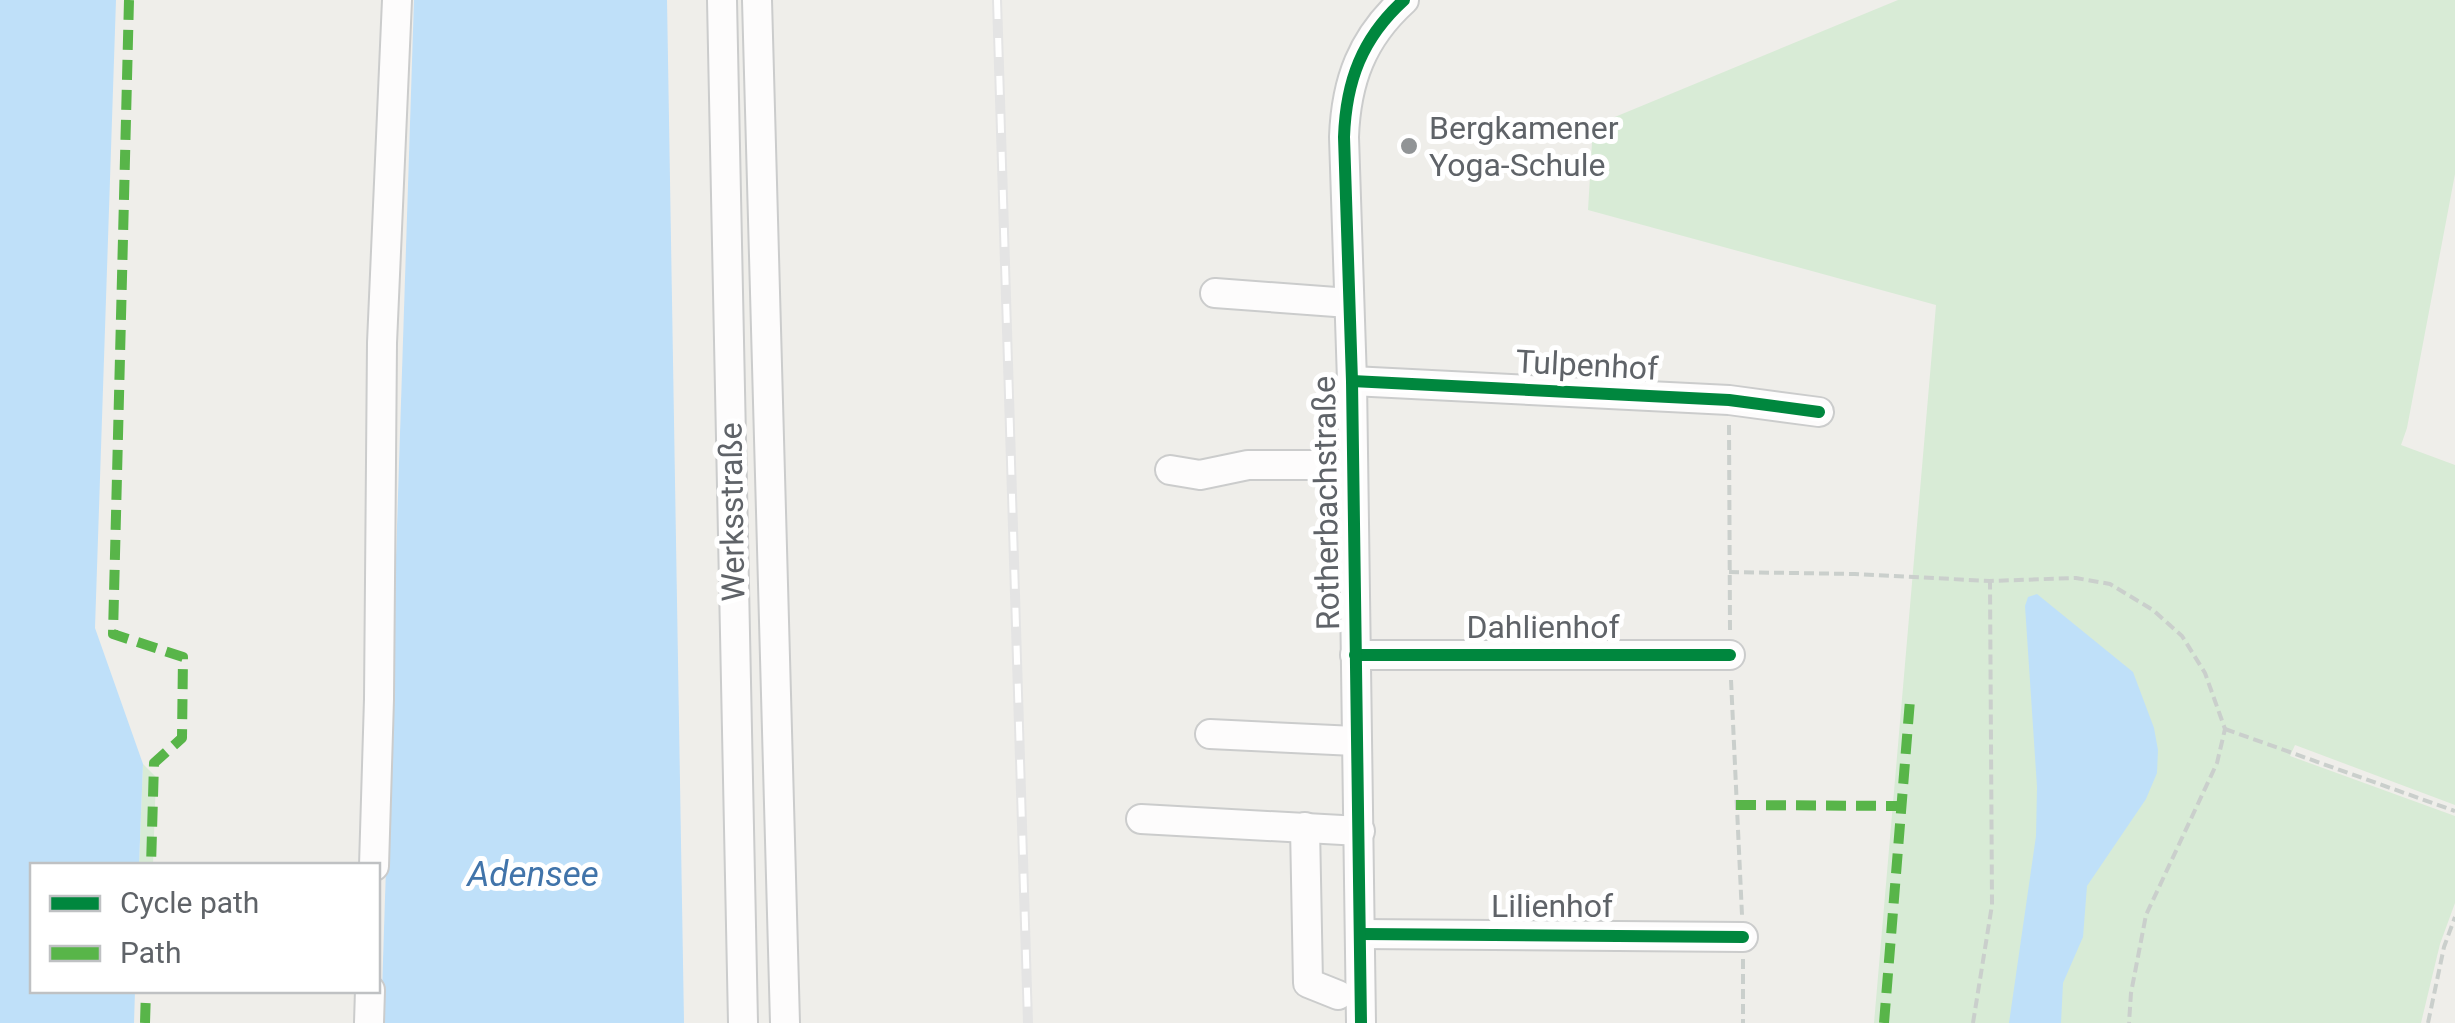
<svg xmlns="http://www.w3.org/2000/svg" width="2455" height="1023" font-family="Roboto,sans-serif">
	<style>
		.green { fill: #d8ebd6 }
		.water { fill: #bfe0f9 }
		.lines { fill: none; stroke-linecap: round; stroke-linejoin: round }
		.minor-casing { stroke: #cbcccc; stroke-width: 32 }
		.path { stroke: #cacfcc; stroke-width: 4; stroke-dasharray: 10 5; stroke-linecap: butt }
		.minor { stroke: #fdfcfc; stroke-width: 28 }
		.rail-casing { stroke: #e4e4e4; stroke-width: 10 }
		.rail { stroke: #fff; stroke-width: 6; stroke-dasharray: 19; stroke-linecap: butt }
		.quiet { stroke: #58b549; stroke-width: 10; stroke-dasharray: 20 10; stroke-linecap: butt }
		.cycleway-casing { stroke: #fff; stroke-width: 19 }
		.cycleway { stroke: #00873e; stroke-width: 12 }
		.poi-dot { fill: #919496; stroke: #fff; stroke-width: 4 }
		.labels { text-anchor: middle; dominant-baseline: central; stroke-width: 10; stroke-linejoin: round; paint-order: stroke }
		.poi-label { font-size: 32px; fill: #5f6368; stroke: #fff; text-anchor: start }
		.street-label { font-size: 32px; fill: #5f6368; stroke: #fff }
		.water-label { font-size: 35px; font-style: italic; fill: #4174aa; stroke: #fff }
	</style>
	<rect width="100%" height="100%" fill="#efeeea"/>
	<!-- green -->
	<g class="green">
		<path d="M1898,0H2455V174L2407,428L2401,445L2455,465V805L2295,745L2290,756L2455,816V903L2440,944L2421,1023H1874L1936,305L1588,210L1593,126Z"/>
		<path d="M143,764L156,777L153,865L139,866Z"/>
	</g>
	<!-- water -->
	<g class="water">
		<path d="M0,0H116L95,628L143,764L139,865L32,866V990L135,991L134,1023H0Z"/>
		<path d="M414,0H667L684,1023H381Z"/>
		<path d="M2037,594L2133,672L2154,728L2158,750L2157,773L2146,799L2087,886L2083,937L2063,983L2061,1023H2009L2036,836L2037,787L2025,606L2028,597Z"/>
	</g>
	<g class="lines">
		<defs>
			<g id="minor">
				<path d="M722,0L743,1023"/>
				<path d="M757,0L785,1023"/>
				<path d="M1215,293L1349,303"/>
				<path d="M1352,381L1729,400L1819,412"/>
				<path d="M1170,470L1200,475L1248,465H1353"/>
				<path d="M1355,655H1730"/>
				<path d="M1210,734L1355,741"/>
				<path d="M1141,819L1360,831"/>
				<path d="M1305,827L1308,983L1338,995"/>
				<path d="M374,866L379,699L382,343L397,0"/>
				<path d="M1361,934L1743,937"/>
				<path d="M369,1023L370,990"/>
				<path d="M1361,1023L1352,381L1344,137C1346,81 1362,38 1404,0"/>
			</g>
		</defs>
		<!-- minor casing -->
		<use href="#minor" class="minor-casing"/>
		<!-- path -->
		<g class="path">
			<path d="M1729,425L1730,630"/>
			<path d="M1729,572L1855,574L1990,581L2076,578L2110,584L2153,610L2182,636L2205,673L2225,729L2217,763L2146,915L2131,993L2129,1023"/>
			<path d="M1731,680L1742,915"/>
			<path d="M2225,729L2455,811"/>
			<path d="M1743,959V1023"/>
			<path d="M1973,1023L1992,905L1990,581"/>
			<path d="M2428,1023L2444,947L2455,917"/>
		</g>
		<!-- minor -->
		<use href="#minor" class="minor"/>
		<defs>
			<path id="rail" d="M997,0L1028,1023"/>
		</defs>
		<!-- rail casing -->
		<use href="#rail" class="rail-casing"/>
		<!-- rail -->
		<use href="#rail" class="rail"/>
		<!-- quiet -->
		<g class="quiet">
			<path d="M129,0L113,634L183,657L182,738L154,763L151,866"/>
			<path d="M1736,805L1899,806"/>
			<path d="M145,1023L146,990"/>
			<path d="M1884,1023L1910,700"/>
		</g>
		<defs>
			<g id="cycleway">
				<path d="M1352,381L1729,400L1819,412"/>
				<path d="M1355,655H1730"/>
				<path d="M1361,934L1743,937"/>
				<path d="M1361,1023L1352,381L1344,137C1346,81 1362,38 1404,0"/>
			</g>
		</defs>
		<!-- cycleway casing -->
		<use href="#cycleway" class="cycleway-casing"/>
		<!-- cycleway -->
		<use href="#cycleway" class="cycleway"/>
	</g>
	<!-- markers -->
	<circle class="poi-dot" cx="1409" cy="146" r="10"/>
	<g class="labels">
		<!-- poi labels -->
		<g class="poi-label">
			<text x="1429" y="128">Bergkamener<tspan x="1429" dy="37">Yoga-Schule</tspan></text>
		</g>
		<!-- street labels -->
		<g class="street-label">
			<text transform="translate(1587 365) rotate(3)">Tulpenhof</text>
			<text transform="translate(1326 503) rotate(-91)">Rotherbachstraße</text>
			<text transform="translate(732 512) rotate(-91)">Werksstraße</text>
			<text x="1543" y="627">Dahlienhof</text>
			<text x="1552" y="906">Lilienhof</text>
		</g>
		<!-- water labels -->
		<g class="water-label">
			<text x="533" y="874">Adensee</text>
		</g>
	</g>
	<!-- legend -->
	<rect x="30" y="863" width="350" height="130" fill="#ffffff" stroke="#bfc1c3" stroke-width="2.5"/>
	<rect x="50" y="896" width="50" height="15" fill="#00873e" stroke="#bfc1c3" stroke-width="2.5"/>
	<text x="120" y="913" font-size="30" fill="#5f6368">Cycle path</text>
	<rect x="50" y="946" width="50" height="15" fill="#58b549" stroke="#bfc1c3" stroke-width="2.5"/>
	<text x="120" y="963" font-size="30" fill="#5f6368">Path</text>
</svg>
